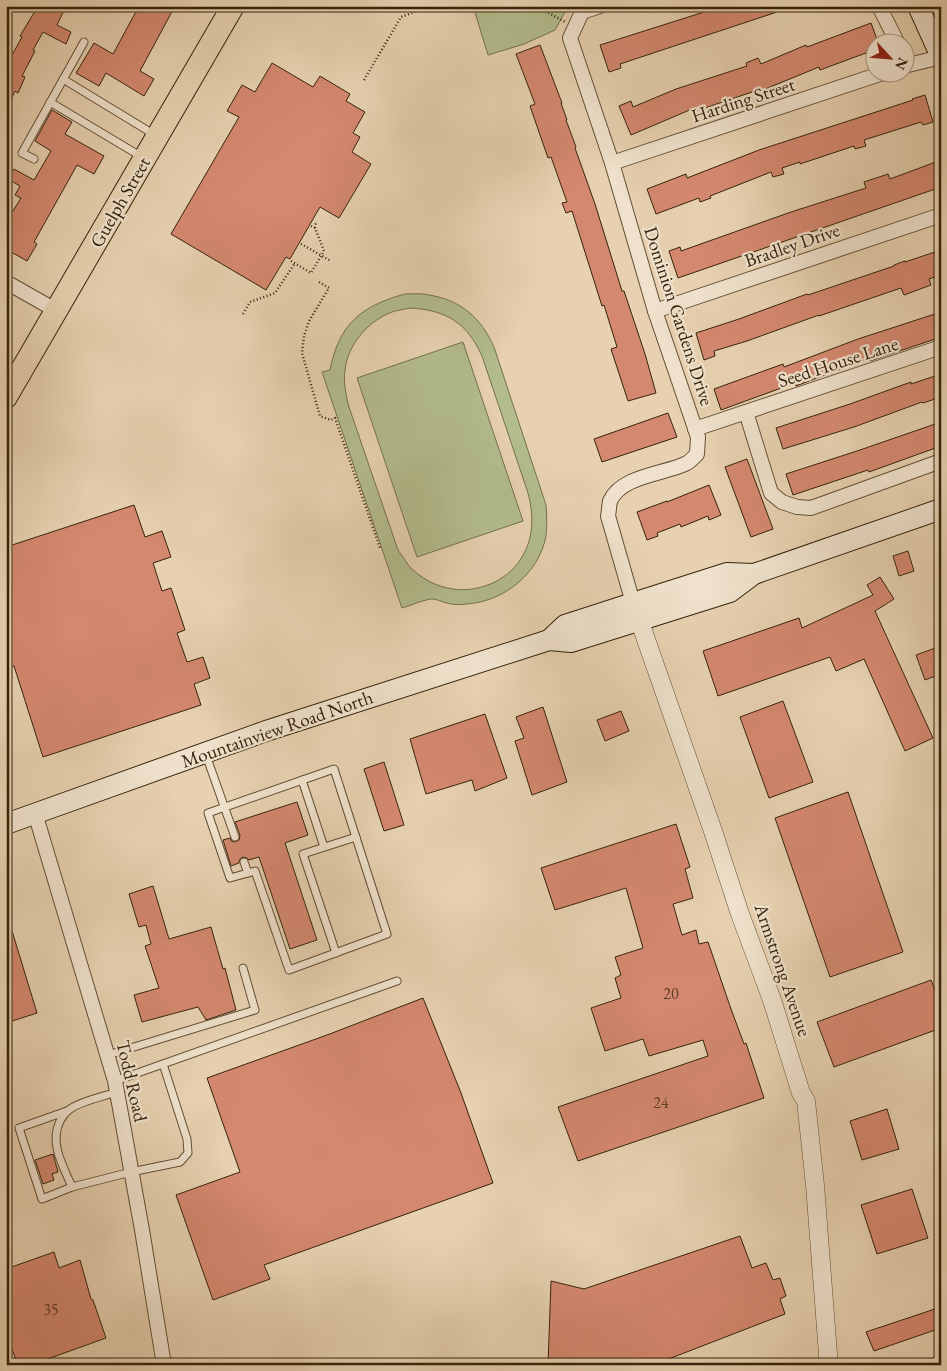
<svg xmlns="http://www.w3.org/2000/svg" width="947" height="1371" font-family="'EB Garamond',serif">
	<style>
		.green { fill: #b3bc8d; stroke: #74704c; fill-rule: evenodd }
		.building { fill: #d4886f; stroke: #35230b }
		.lines { fill: none; stroke-linecap: round; stroke-linejoin: round }
		.service-casing { stroke: #624e34; stroke-width: 9 }
		.minor-casing { stroke: #624e34; stroke-width: 16 }
		.tertiary-casing { stroke: #624e34; stroke-width: 19 }
		.secondary-casing { stroke: #35230b; stroke-width: 22 }
		.primary-casing { stroke: #35230b; stroke-width: 24 }
		.path { stroke: #35230b; stroke-width: 2.5; stroke-dasharray: 1 2.5; stroke-linecap: butt }
		.service { stroke: #efe1cc; stroke-width: 7 }
		.minor { stroke: #efe1cc; stroke-width: 14 }
		.tertiary { stroke: #efe1cc; stroke-width: 18 }
		.secondary { stroke: #efe1cc; stroke-width: 20 }
		.primary { stroke: #e7d1b0; stroke-width: 22 }
		.labels { text-anchor: middle; dominant-baseline: central; stroke-width: 4.5; stroke-linejoin: round; paint-order: stroke }
		.number-label { font-size: 16px; fill: #5d3c24 }
		.street-label { font-size: 19px; fill: #35230b; stroke: #efe1cc }
	</style>
	<rect width="100%" height="100%" fill="#e7d1b0"/>
	<filter id="stains"><feTurbulence type="fractalNoise" baseFrequency=".004" numOctaves="4"/><feColorMatrix values="0 0 0 0 .2 0 0 0 0 .09 0 0 0 0 .02 0 0 0 .5 -.17"/></filter>
	<radialGradient id="worn" r=".72"><stop offset=".6" stop-color="#630" stop-opacity="0"/><stop offset="1" stop-color="#630" stop-opacity=".3"/></radialGradient>
	<!-- green -->
	<g class="green">
		<path d="M473,6H564L566,10L555,30L524,44L488,55Z"/>
		<path d="M405,294C413,294 421,293 429,295C461,300 481,318 494,347L546,505C547,516 547,526 546,536C539,574 503,602 466,604C460,605 453,605 447,603C442,602 437,599 432,599C426,599 409,606 402,608L322,372L330,370C339,324 361,306 405,294ZM410,308C447,310 467,323 482,356L528,493C534,516 534,540 520,560C507,581 477,593 453,589C437,587 420,578 409,566C405,561 402,555 398,550L348,404C346,393 343,382 345,370C348,343 370,319 395,311C400,310 405,309 410,308Z"/>
		<path d="M463,342L523,521L417,557L357,378Z"/>
	</g>
	<!-- building -->
	<g class="building">
		<path d="M38,6H66L57,25L71,32L66,44L43,32L33,50L35,51L22,76L25,77L18,93L15,91L6,110V66L22,37L20,36Z"/>
		<path d="M139,6H175L140,71L154,79L144,96L106,73L99,86L76,73L94,43L113,54Z"/>
		<path d="M723,6H789V8L620,64L621,68L609,72L600,45Z"/>
		<path d="M871,23L878,42H874V50L820,70L819,67L758,92V90L693,112L692,109L631,135L619,106L631,101L633,107L676,89L747,66L746,63L758,58L761,64L806,45L807,47Z"/>
		<path d="M540,45L562,103H561L567,120H566L576,147L575,148L595,204L622,291H624L645,354L656,393L628,401L611,349L617,347L604,305L602,306L572,211L566,213L562,203L567,202L551,157L548,158L530,106L535,104L516,54Z"/>
		<path d="M272,63L313,87L320,76L350,94L346,101L365,112L353,133L360,137L352,152L371,164L339,218L320,207L290,259L286,257L266,290L171,234L239,117L227,111L242,85L255,92Z"/>
		<path d="M925,95L933,122L923,125L921,122L864,140L866,146L855,149L854,146L800,164V162L782,168L784,174L773,177L771,172L710,196L711,198L700,202L699,198L656,214L647,189L686,174L687,178L759,150L913,100L912,99Z"/>
		<path d="M52,110L72,122L65,134L104,156L94,174L77,165L34,242L37,244L27,261L6,249V222L21,198L15,195L20,186L8,179L14,169L34,180L51,151L35,141Z"/>
		<path d="M941,160V187L678,278L669,251L680,247L681,251L791,212L866,188L864,182L888,174L890,179Z"/>
		<path d="M941,250V275L929,279L931,285L904,295L901,288L819,316V315L747,341L714,351L715,356L704,360L696,333L739,319L807,294L808,295L894,266V265L905,261V262Z"/>
		<path d="M941,312V337L870,361L869,358L796,386L795,383L721,410L714,389L783,364L784,367L858,339Z"/>
		<path d="M941,374V397L923,403L922,402L854,427L783,449L776,428L850,404L911,382V384Z"/>
		<path d="M668,413L677,437L602,462L594,439Z"/>
		<path d="M941,422V446L869,472L868,470L793,495L786,474L857,451Z"/>
		<path d="M747,459L773,529L751,537L725,467Z"/>
		<path d="M709,485L721,515L709,520L708,516L681,527L680,524L657,533L658,536L647,540L637,512L667,501V502Z"/>
		<path d="M134,505L145,537L162,531L171,557L153,563L162,591L171,588L185,630L177,633L187,662L203,657L210,678L194,684L201,705L43,757L14,666L6,668V547Z"/>
		<path d="M908,551L914,571L899,576L893,556Z"/>
		<path d="M880,577L894,599L875,611L933,738L905,751L864,659L836,671L830,657L718,696L703,651L799,618L802,628L873,595L867,585Z"/>
		<path d="M941,646V674L925,680L916,655Z"/>
		<path d="M783,701L813,782L769,798L740,717Z"/>
		<path d="M543,707L567,782L532,795L515,741L524,738L516,717Z"/>
		<path d="M621,711L629,731L605,741L597,720Z"/>
		<path d="M485,714L507,778L475,791L472,780L426,794L410,739Z"/>
		<path d="M384,762L404,825L384,831L364,769Z"/>
		<path d="M848,792L903,952L830,977L775,818Z"/>
		<path d="M297,802L308,835L285,843L317,940L290,949L259,857L249,860L247,858L243,857L240,859L239,863L231,866L223,840L230,838L231,841L235,842L239,840L240,835L235,822Z"/>
		<path d="M676,824L690,867L685,869L693,898L673,904L682,935L696,930L699,944L708,942L731,1009L744,1044L746,1043L764,1098L578,1161L558,1107L708,1056L703,1040L649,1056L643,1039L605,1051L591,1008L621,998L615,978L621,975L615,957L643,948L626,888L555,910L541,868Z"/>
		<path d="M153,886L169,939L211,927L223,969L225,968L236,1010L206,1020L198,1007L142,1022L134,995L159,988L145,946L151,944L146,925L139,927L129,894Z"/>
		<path d="M6,921H9L37,1013L6,1023Z"/>
		<path d="M931,980L941,1005V1028L834,1067L817,1022Z"/>
		<path d="M423,998L461,1093L493,1183L264,1265L270,1279L213,1300L176,1195L240,1172L207,1078L327,1035Z"/>
		<path d="M887,1109L899,1149L862,1160L850,1121Z"/>
		<path d="M53,1154L58,1172L52,1174L54,1180L43,1184L35,1160Z"/>
		<path d="M912,1189L928,1238L877,1254L861,1205Z"/>
		<path d="M740,1236L752,1268L766,1263L773,1280L780,1278L786,1296L780,1299L785,1314L653,1365H548L551,1281L584,1289Z"/>
		<path d="M54,1252L59,1268L80,1260L91,1299L93,1300L106,1338L31,1365H18L6,1333V1269Z"/>
		<path d="M941,1307V1328L874,1351L866,1332Z"/>
	</g>
	<g class="lines">
		<defs>
			<g id="service">
				<path d="M63,79L155,135"/>
				<path d="M50,102L142,157"/>
				<path d="M34,159L22,153L84,42"/>
				<path d="M935,514L941,525"/>
				<path d="M206,755L235,837"/>
				<path d="M334,769L387,934L289,970L255,871L230,878L208,813Z"/>
				<path d="M302,780L324,847"/>
				<path d="M244,862L248,873"/>
				<path d="M336,953L303,854L356,837"/>
				<path d="M108,1055L255,1010L243,968"/>
				<path d="M115,1081L397,981"/>
				<path d="M117,1092C102,1097 83,1100 70,1109C66,1112 62,1117 60,1121C49,1143 63,1166 72,1187L131,1172L180,1162L188,1153L187,1139L163,1064"/>
				<path d="M67,1111L19,1128L42,1199L72,1187"/>
			</g>
			<g id="minor">
				<path d="M600,6L582,12L570,38L612,163L655,311L698,437L697,454C694,457 690,462 685,464C663,474 621,476 610,501C609,506 609,511 608,516L633,603"/>
				<path d="M879,6L897,42"/>
				<path d="M904,66L941,57"/>
				<path d="M612,163L886,72"/>
				<path d="M6,282L57,311"/>
				<path d="M655,311L941,215"/>
				<path d="M746,412L771,493L782,502L797,507L811,508L941,461"/>
				<path d="M695,429L941,347"/>
				<path d="M35,813L115,1081L142,1230L164,1365"/>
			</g>
			<path id="tertiary" d="M635,608L714,834L740,914L772,1000L801,1093L806,1101L815,1185L828,1354V1365"/>
			<g id="secondary">
				<path d="M918,6L941,57"/>
				<path d="M549,640L565,625L633,603L727,573L754,574"/>
				<path d="M6,824L266,731L549,640L571,642L730,592L754,574L941,509"/>
			</g>
			<path id="primary" d="M6,397L233,6"/>
		</defs>
		<!-- service casing -->
		<use href="#service" class="service-casing"/>
		<!-- minor casing -->
		<use href="#minor" class="minor-casing"/>
		<!-- tertiary casing -->
		<use href="#tertiary" class="tertiary-casing"/>
		<!-- secondary casing -->
		<use href="#secondary" class="secondary-casing"/>
		<!-- primary casing -->
		<use href="#primary" class="primary-casing"/>
		<!-- path -->
		<g class="path">
			<path d="M536,6L565,22"/>
			<path d="M364,80L401,17L430,6"/>
			<path d="M315,228L316,221"/>
			<path d="M301,244L331,261"/>
			<path d="M291,261L311,273L324,251L315,228L311,226"/>
			<path d="M319,282L329,288L309,321L304,336L302,353L320,416L331,420L335,418L380,548"/>
			<path d="M243,314L250,302L275,293L295,263"/>
			<path d="M6,545L8,546"/>
		</g>
		<!-- service -->
		<use href="#service" class="service"/>
		<!-- minor -->
		<use href="#minor" class="minor"/>
		<!-- tertiary -->
		<use href="#tertiary" class="tertiary"/>
		<!-- secondary -->
		<use href="#secondary" class="secondary"/>
		<!-- primary -->
		<use href="#primary" class="primary"/>
	</g>
	<g class="labels">
		<!-- number labels -->
		<g class="number-label">
			<text x="671" y="993">20</text>
			<text x="661" y="1102">24</text>
			<text x="51" y="1309">35</text>
		</g>
		<!-- street labels -->
		<g class="street-label">
			<text transform="translate(743 100) rotate(-18)">Harding Street</text>
			<text transform="translate(120 202) rotate(-60)">Guelph Street</text>
			<text transform="translate(792 245) rotate(-19)">Bradley Drive</text>
			<text transform="translate(679 316) rotate(72)">Dominion Gardens Drive</text>
			<text transform="translate(838 362) rotate(-18)">Seed House Lane</text>
			<text transform="translate(277 729) rotate(-19)">Mountainview Road North</text>
			<text transform="translate(783 970) rotate(71)">Armstrong Avenue</text>
			<text transform="translate(132 1081) rotate(77)">Todd Road</text>
		</g>
	</g>
	<!-- margin -->
	<rect width="947" height="1371" fill="none" stroke="#e7d1b0" stroke-width="25"/>
	<rect x="8" y="8" width="932" height="1356" fill="none" stroke="#35230b" stroke-width="2.5"/>
	<rect x="12" y="12" width="922" height="1346" fill="none" stroke="#35230b"/>
	<!-- north arrow -->
	<g transform="translate(890 58) rotate(116)"><circle r="24" fill="#efe1cc" stroke="#a5957f"/>
	<path d="M0-4L9 19L0 12L-9 19Z" fill="#8f2418"/>
	<text y="-8" font-size="14" font-weight="bold" text-anchor="middle" fill="#35230b">N</text>
	</g>
	<rect width="100%" height="100%" filter="url(#stains)"/>
	<rect width="100%" height="100%" fill="url(#worn)"/>
</svg>
